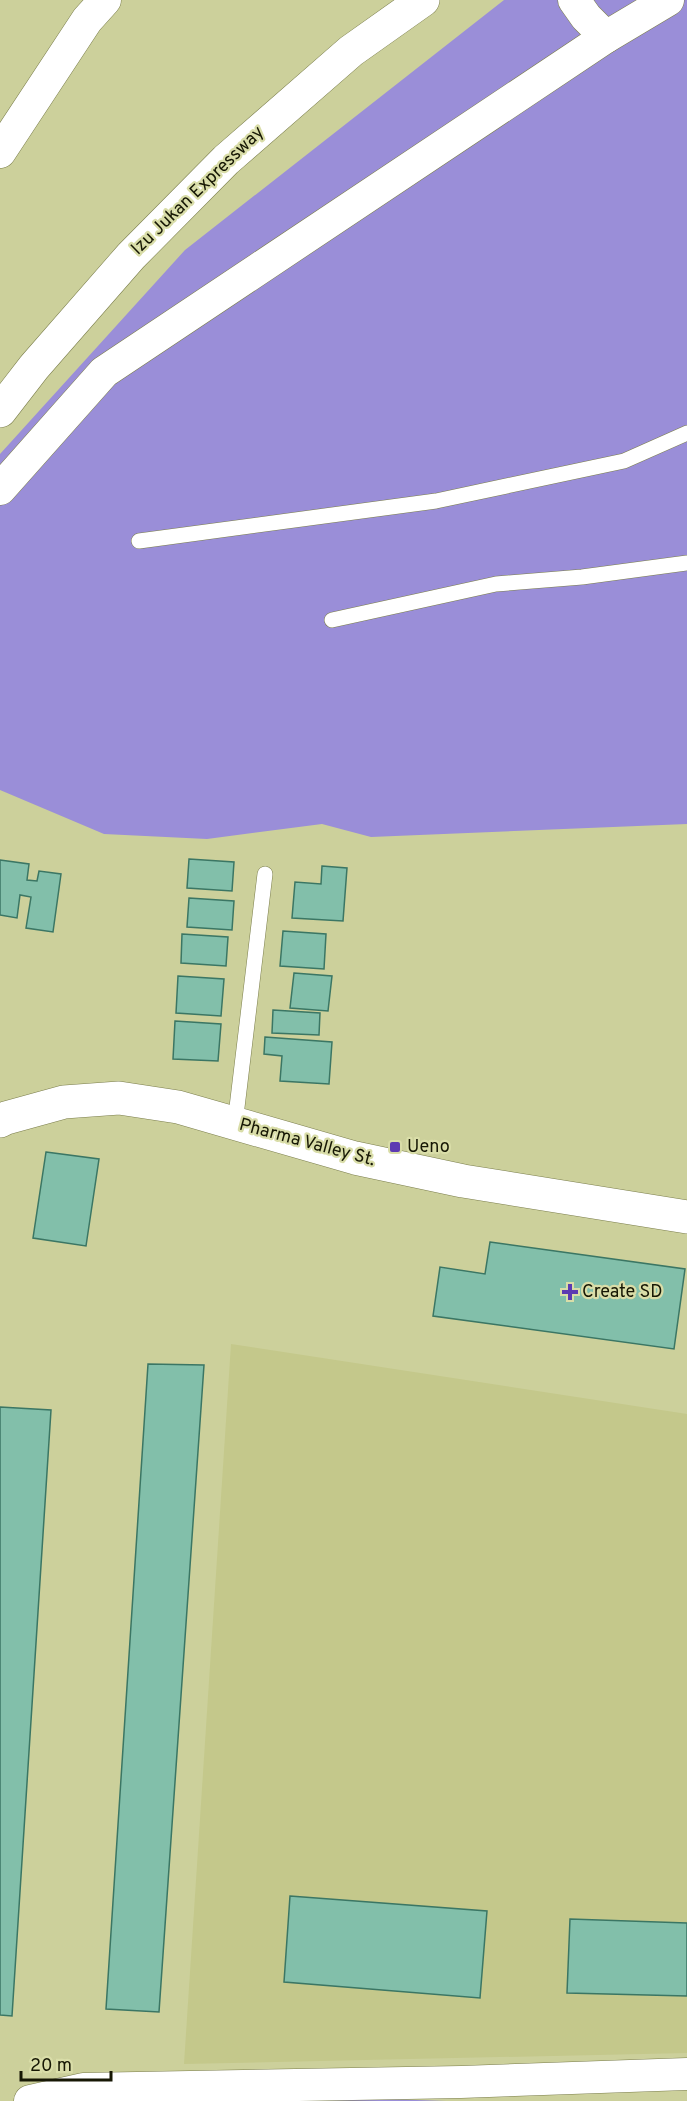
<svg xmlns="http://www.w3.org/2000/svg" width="687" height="2101" font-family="Overpass,sans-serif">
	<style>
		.built { fill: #c4c88b }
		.green { fill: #9a8ed8 }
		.building { fill: #82bfaa; stroke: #3b7664; stroke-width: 1.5 }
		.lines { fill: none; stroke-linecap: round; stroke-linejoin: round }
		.service-casing { stroke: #7b7e4c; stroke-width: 16 }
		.minor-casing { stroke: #7b7e4c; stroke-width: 33 }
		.tertiary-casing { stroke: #7b7e4c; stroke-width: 34 }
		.motorway-casing { stroke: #7b7e4c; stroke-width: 34 }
		.service { stroke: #fff; stroke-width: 15 }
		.minor { stroke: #fff; stroke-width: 32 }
		.tertiary { stroke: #fff; stroke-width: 33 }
		.motorway { stroke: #fff; stroke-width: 33 }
		.poi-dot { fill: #5d3ab2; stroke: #d9dda8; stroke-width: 2 }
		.labels { text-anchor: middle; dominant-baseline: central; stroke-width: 4.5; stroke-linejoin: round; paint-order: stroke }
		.street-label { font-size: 18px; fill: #161704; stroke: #d9dda8 }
		.poi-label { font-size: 18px; fill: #161704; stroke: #d9dda8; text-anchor: start }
	</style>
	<rect width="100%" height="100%" fill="#ccd09b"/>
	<!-- built -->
	<path class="built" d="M231,1344L687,1414V2053L184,2064Z"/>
	<!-- green -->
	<g class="green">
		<path d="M504,0H687V824L371,837L322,824L207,839L104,834L0,790V454L185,250Z"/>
		<path d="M357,2098L446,2101H251Z"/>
	</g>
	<!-- building -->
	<g class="building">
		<path d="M189,859L234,862L232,891L187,888Z"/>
		<path d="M0,860L29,864L27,880L37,881L39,871L61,874L53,932L26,928L31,897L20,895L17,918L0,915Z"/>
		<path d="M322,866L347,868L343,921L292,918L295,882L321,884Z"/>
		<path d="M189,898L234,901L232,930L187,927Z"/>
		<path d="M283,931L326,934L324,969L280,966Z"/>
		<path d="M182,934L228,937L226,966L181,963Z"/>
		<path d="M294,973L332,976L328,1011L290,1008Z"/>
		<path d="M178,976L224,979L221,1016L176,1013Z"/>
		<path d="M273,1010L320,1013L319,1035L272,1033Z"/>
		<path d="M175,1021L221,1024L218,1061L173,1059Z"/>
		<path d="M265,1037L332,1042L329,1084L280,1081L282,1056L264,1054Z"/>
		<path d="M46,1152L99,1159L86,1246L33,1238Z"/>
		<path d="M490,1242L685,1269L674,1349L433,1316L440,1267L485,1274Z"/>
		<path d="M148,1364L204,1365L159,2012L106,2009Z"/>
		<path d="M0,1407L51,1410L12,2016L0,2015Z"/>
		<path d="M290,1896L487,1911L480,1998L284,1982Z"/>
		<path d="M570,1919L687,1923V1996L567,1993Z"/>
	</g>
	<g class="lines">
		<defs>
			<g id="service">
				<path d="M139,541L436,501L624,461L687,433"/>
				<path d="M332,620L496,584L582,577L687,563"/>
				<path d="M235,1124L265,874"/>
			</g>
			<g id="minor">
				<path d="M574,0L586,17L606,37"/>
				<path d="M0,152L87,20L105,0"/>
				<path d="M0,489L104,372L606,37L668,0"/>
				<path d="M30,2101L83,2089L461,2082L687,2074"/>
			</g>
			<path id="tertiary" d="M0,1121L6,1118L64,1102L119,1098L178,1107L355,1158L463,1181L687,1217"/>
			<path id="motorway" d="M0,411L34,367L131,256L226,160L351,51L423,0"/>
		</defs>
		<!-- service casing -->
		<use href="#service" class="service-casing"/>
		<!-- minor casing -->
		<use href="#minor" class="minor-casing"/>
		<!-- tertiary casing -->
		<use href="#tertiary" class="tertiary-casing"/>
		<!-- motorway casing -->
		<use href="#motorway" class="motorway-casing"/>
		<!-- service -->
		<use href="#service" class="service"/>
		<!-- minor -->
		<use href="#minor" class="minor"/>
		<!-- tertiary -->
		<use href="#tertiary" class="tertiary"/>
		<!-- motorway -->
		<use href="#motorway" class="motorway"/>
	</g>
	<!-- markers -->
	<g class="poi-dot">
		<rect x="389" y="1141" width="12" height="12" rx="3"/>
		<path d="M567 1283h6v6h6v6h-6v6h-6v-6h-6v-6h6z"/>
	</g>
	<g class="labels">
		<!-- street labels -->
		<g class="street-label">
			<text transform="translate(198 191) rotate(-44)">Izu Jukan Expressway</text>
			<text transform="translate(307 1143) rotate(15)">Pharma Valley St.</text>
		</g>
		<!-- poi labels -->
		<g class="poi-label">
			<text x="407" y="1147">Ueno</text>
			<text x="582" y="1292">Create SD</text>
		</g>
	</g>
	<!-- scale -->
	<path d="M21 2071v9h90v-9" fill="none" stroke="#161704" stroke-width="3"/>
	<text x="30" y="2071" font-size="18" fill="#161704" stroke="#d9dda8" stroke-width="4.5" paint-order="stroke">20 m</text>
</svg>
